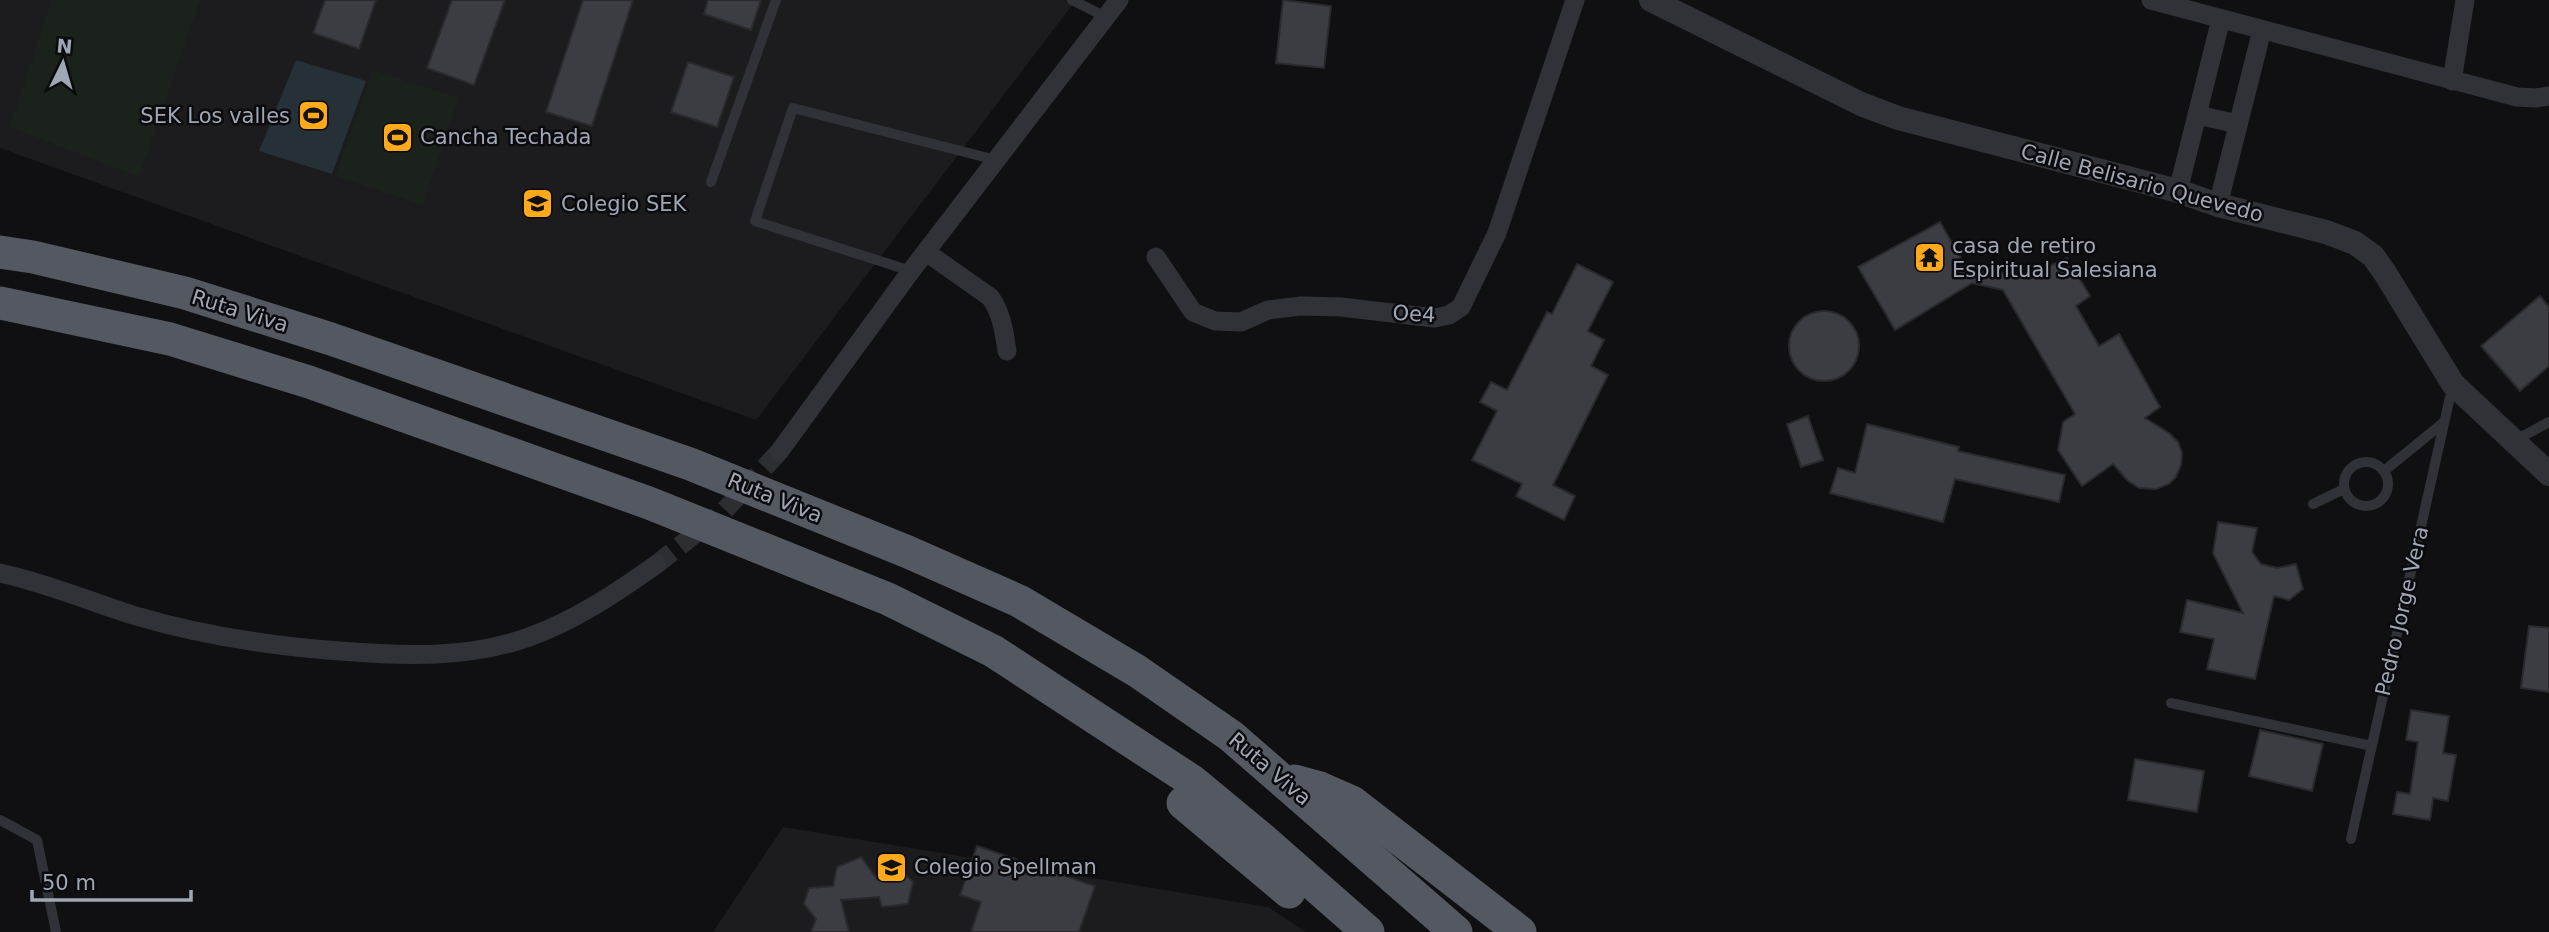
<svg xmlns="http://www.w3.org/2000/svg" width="2549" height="932" font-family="'DejaVu Sans',sans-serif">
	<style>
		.built { fill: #1c1c1f }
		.green { fill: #1a221b }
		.water { fill: #263037 }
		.building { fill: #3c3d42; stroke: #2a2a2e; stroke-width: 2 }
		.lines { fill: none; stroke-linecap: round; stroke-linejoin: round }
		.minor-tunnel { stroke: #2d2e32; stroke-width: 19; stroke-dasharray: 19 10; stroke-linecap: butt }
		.service { stroke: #313237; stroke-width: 10 }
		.minor { stroke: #313237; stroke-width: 19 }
		.tertiary { stroke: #313237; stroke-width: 24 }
		.trunk { stroke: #545860; stroke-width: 33 }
		.labels { text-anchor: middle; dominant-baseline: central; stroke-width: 5; stroke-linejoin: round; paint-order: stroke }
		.poi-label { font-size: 21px; fill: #a0a7b4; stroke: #0b0b0d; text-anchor: start }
		.street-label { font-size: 21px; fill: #a0a7b4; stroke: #0b0b0d }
	</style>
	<rect width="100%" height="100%" fill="#101012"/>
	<!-- built -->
	<g class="built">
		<path d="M0,0H1076L756,420L0,148Z"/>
		<path d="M783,827L1268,907L1306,932H713Z"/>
	</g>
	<!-- green -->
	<g class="green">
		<path d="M52,0H200L139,177L10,127Z"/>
		<path d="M373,70L458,98L423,205L335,176Z"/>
	</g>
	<!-- water -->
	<path class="water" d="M296,60L366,81L332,174L259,151Z"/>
	<!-- building -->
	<g class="building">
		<path d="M325,0H376L359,49L313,33Z"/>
		<path d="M452,0H505L474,85L427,68Z"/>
		<path d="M583,0H633L592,126L546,112Z"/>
		<path d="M708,0H761L751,30L704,14Z"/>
		<path d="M1283,0L1331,6L1324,68L1276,63Z"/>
		<path d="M688,62L734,77L717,127L671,112Z"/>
		<path d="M1940,222L1969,272L2034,273L2067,258L2090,296L2076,306L2099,346L2119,334L2160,407L2145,418L2169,433L2178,442L2182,453L2181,465L2176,477L2169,484L2156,489L2139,488L2128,481L2113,464L2082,486L2058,450L2063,422L2075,414L2003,290L1972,283L1895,330L1858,267Z"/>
		<path d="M1577,264L1613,282L1588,331L1604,340L1591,366L1608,375L1553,485L1575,496L1564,520L1516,496L1522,484L1472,460L1497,411L1480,402L1491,382L1507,390L1547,312L1552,314Z"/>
		<path d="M2540,296L2549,307V366L2520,391L2481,346Z"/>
		<circle cx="1824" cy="346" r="35"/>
		<path d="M1808,416L1823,460L1801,467L1787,424Z"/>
		<path d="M1867,424L1959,447L1958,451L2065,475L2059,502L1955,479L1943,522L1830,493L1838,468L1855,473Z"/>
		<path d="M2218,522L2257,528L2252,552L2261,564L2277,568L2296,564L2303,589L2289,600L2274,596L2255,679L2207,669L2214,639L2180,632L2187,600L2243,613L2213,553Z"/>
		<path d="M2529,626L2549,628V692L2521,688Z"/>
		<path d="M2411,710L2449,716L2443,753L2456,755L2448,801L2433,798L2430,820L2393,814L2397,792L2410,794L2418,742L2406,740Z"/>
		<path d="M2260,730L2323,744L2312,791L2249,776Z"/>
		<path d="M2135,759L2204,771L2197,812L2128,800Z"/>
		<path d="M977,846L1095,886L1079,932H971L981,902L960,895Z"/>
		<path d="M861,857L878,880L903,872L913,882L908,904L882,907L879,897L841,900L849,932H811L816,919L804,904L809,888L833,886L837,867Z"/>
	</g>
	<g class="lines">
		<!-- minor-tunnel -->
		<path class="minor-tunnel" d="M657,564L724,511L779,452"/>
		<!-- service -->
		<g class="service">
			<path d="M1072,0L1106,17"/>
			<path d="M711,182L776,0"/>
			<path d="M911,271L755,221L793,108L996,160"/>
			<path d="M2516,440L2549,422"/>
			<circle cx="2366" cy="484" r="22"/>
			<path d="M2384,471L2443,423"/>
			<path d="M2313,504L2344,489"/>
			<path d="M2171,703L2372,746"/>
			<path d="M0,820L37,840L56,932"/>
			<path d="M2351,839L2452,388"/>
		</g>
		<!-- minor -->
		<g class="minor">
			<path d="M2151,0L2517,97L2536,98L2549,96"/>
			<path d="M2452,81L2465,0"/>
			<path d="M2197,115L2238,124"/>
			<path d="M2178,191L2221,19"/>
			<path d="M2218,205L2262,30"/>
			<path d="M926,252L990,297C1002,313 1004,332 1007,351"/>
			<path d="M1156,257L1193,312L1215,321L1241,322L1268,310L1301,306L1341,307L1435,318L1449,315L1461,307L1497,233L1575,0"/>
			<path d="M779,452L911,271L1119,0"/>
			<path d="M0,573C47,583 91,602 136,616C204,636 270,646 340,651C403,656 468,659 529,637C576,620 616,593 657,564"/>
		</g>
		<!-- tertiary -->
		<path class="tertiary" d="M1651,0L1861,104L1898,118L2178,191L2218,205L2326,232L2355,243L2373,256L2385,273L2453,384L2549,474"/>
		<!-- trunk -->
		<g class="trunk">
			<path d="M0,252L33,257L185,293L331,339L690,464L908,552L1019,601L1137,671L1231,736L1456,932"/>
			<path d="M0,303L170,339L309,382L649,503L888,599L993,651L1192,781L1262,839L1368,932"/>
			<path d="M1294,781L1320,788L1352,802L1520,932"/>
			<path d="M1183,803L1289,892"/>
		</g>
	</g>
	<!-- icons -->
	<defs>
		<symbol id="stadium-square" viewBox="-11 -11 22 22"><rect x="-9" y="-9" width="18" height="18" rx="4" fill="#ffa91b" stroke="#0b0b0d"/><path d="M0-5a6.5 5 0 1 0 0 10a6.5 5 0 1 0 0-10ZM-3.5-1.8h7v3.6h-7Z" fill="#111"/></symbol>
		<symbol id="school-square" viewBox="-11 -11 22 22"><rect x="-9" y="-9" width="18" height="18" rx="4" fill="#ffa91b" stroke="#0b0b0d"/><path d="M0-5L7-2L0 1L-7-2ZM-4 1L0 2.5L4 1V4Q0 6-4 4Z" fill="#111"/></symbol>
		<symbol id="temple-square" viewBox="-11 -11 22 22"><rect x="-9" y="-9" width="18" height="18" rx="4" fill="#ffa91b" stroke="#0b0b0d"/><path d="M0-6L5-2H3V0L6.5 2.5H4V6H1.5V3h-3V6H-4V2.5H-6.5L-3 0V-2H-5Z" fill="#111"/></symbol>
	</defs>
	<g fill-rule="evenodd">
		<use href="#stadium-square" x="296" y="98" width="35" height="35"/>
		<use href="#stadium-square" x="380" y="120" width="35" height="35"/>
		<use href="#school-square" x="520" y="186" width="35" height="35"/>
		<use href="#temple-square" x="1912" y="240" width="35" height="35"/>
		<use href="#school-square" x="874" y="850" width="35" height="35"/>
	</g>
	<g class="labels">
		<!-- poi labels -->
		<g class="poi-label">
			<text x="290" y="116" text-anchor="end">SEK Los valles</text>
			<text x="420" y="137">Cancha Techada</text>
			<text x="561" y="204">Colegio SEK</text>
			<text x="1952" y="246">casa de retiro<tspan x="1952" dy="24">Espiritual Salesiana</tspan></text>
			<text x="914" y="867">Colegio Spellman</text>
		</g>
		<!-- street labels -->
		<g class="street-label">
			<text transform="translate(2142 183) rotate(15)">Calle Belisario Quevedo</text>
			<text transform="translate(240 311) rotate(17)">Ruta Viva</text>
			<text transform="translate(1414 314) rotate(3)">Oe4</text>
			<text transform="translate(775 498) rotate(22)">Ruta Viva</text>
			<text transform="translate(2402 611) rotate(-77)">Pedro Jorge Vera</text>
			<text transform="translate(1270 769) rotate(40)">Ruta Viva</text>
		</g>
	</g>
	<!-- north arrow -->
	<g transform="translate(63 63) rotate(5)" stroke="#0b0b0d" stroke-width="5" paint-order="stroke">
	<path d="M0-5L12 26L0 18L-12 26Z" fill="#a0a7b4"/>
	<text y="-10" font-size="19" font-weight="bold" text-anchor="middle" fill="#a0a7b4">N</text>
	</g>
	<!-- scale -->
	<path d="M32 890v10h159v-10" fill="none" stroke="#a0a7b4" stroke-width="3.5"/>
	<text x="42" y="890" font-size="21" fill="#a0a7b4" stroke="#0b0b0d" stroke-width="5" paint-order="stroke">50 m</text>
</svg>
